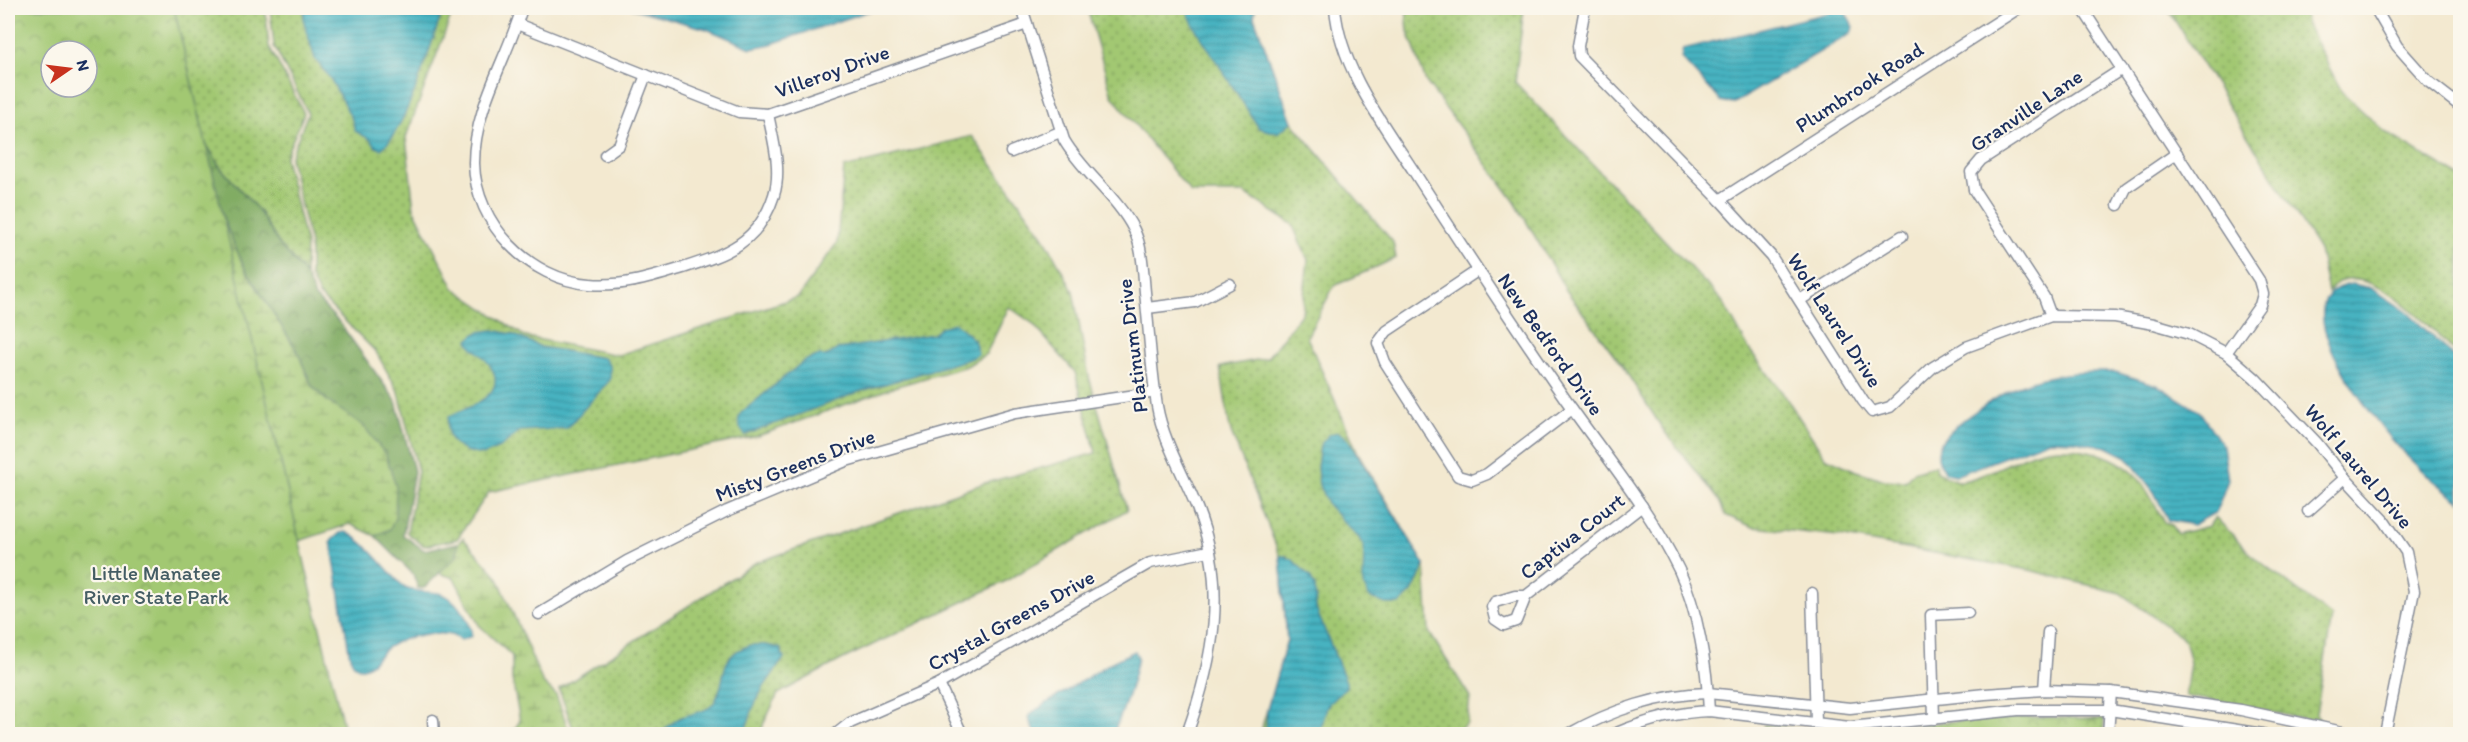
<svg xmlns="http://www.w3.org/2000/svg" width="2468" height="742" font-family="Itim,sans-serif">
	<style>
		.grass { fill: url(#grass-dots); stroke: #5e7c68; stroke-width: 1.5 }
		.forest { fill: url(#forest-crowns); stroke: #4e6e61; stroke-width: 1.5 }
		.wetland { fill: url(#wetland-marsh); stroke: #5e7c68; stroke-width: 1.5 }
		.park { fill: url(#park-crowns); stroke: #5e7c68; stroke-width: 1.5; fill-rule: evenodd }
		.water { fill: url(#water-rules); stroke: #307190; stroke-width: 1.5 }
		.lines { fill: none; stroke-linecap: round; stroke-linejoin: round }
		.minor-casing { stroke: #878c97; stroke-width: 13 }
		.minor { stroke: #fff; stroke-width: 10 }
		.labels { text-anchor: middle; dominant-baseline: central; stroke-width: 4.5; stroke-linejoin: round; paint-order: stroke }
		.street-label { font-size: 21px; fill: #1b2f5e; stroke: #fbf7ec }
		.park-label { font-size: 21px; fill: #445d64; stroke: #fbf7ec }
	</style>
	<defs>
		<pattern id="grass-dots" width="8" height="8" patternUnits="userSpaceOnUse" patternTransform="scale(1.5)"><rect width="8" height="8" fill="#a2c872"/><path d="M2 2h.1M6 6h.1" fill="none" stroke="#83a361" stroke-width="1.8" stroke-linecap="round"/></pattern>
		<pattern id="forest-crowns" width="20" height="18" patternUnits="userSpaceOnUse" patternTransform="scale(1.5)"><rect width="20" height="18" fill="#81ac64"/><path d="M2 6a3 3 0 1 1 6 0M12 15a3 3 0 1 1 6 0" fill="none" stroke="#698c56"/></pattern>
		<pattern id="wetland-marsh" width="20" height="14" patternUnits="userSpaceOnUse" patternTransform="scale(1.5)"><rect width="20" height="14" fill="#a2c872"/><path d="M1 5h8M5 5V1M11 12h8M15 12V8" fill="none" stroke="#83a361"/></pattern>
		<pattern id="park-crowns" width="20" height="18" patternUnits="userSpaceOnUse" patternTransform="scale(1.5)"><rect width="20" height="18" fill="#a2c872"/><path d="M2 6a3 3 0 1 1 6 0M12 15a3 3 0 1 1 6 0" fill="none" stroke="#83a361"/></pattern>
		<pattern id="water-rules" width="6" height="5" patternUnits="userSpaceOnUse" patternTransform="scale(1.5)"><rect width="6" height="5" fill="#46b3c1"/><path d="M0 2.5h6" fill="none" stroke="#3a92a0"/></pattern>
	</defs>
	<rect width="100%" height="100%" fill="#fbf7ec"/>
	<filter id="ink" filterUnits="userSpaceOnUse"><feTurbulence type="fractalNoise" baseFrequency=".0167" numOctaves="2"/><feDisplacementMap in="SourceGraphic" scale="12" xChannelSelector="R" yChannelSelector="G"/><feConvolveMatrix kernelMatrix="1 2 1 2 8 2 1 2 1" color-interpolation-filters="sRGB"/></filter>
	<filter id="wash" filterUnits="userSpaceOnUse"><feTurbulence type="fractalNoise" baseFrequency=".008" numOctaves="4" result="noise"/><feDisplacementMap in="SourceGraphic" scale="24" xChannelSelector="R" yChannelSelector="G"/><feGaussianBlur stdDeviation="1.35" result="paint"/><feColorMatrix in="noise" values="0 0 0 0 0 0 0 0 0 0 0 0 0 0 0 0 0 1.4 0 .05"/><feComposite in="paint" operator="in"/></filter>
	<g filter="url(#wash)">
		<rect width="100%" height="100%" fill="#f3e9d0"/>
		<!-- grass -->
		<g class="grass">
			<path d="M8,8H265L269,46L304,113L285,158L306,244L305,274L279,244L259,211L220,167L188,114L87,51H51Z"/>
			<path d="M270,8H454L406,137L414,209L454,288L526,337L618,355L798,297L837,243L844,168L972,136L1044,237L1073,291L1089,377L1127,510L1004,582L841,660L778,694L763,725L761,734H575L559,689L755,563L985,483L1096,453L1075,372L1032,323L1009,307L986,354L967,366L897,386L758,436L489,492L457,539L424,546L407,533L418,471L399,393L376,352L319,295L310,276V244L290,158L308,113L274,46Z"/>
			<path d="M1087,8H1255L1254,17L1292,122L1393,242L1396,258L1334,286L1307,337L1358,453L1425,565L1429,632L1470,697L1467,723L1452,734H1260L1287,640L1280,556L1230,429L1220,367L1267,358L1302,313L1308,260L1292,224L1244,193H1191L1112,96Z"/>
			<path d="M1406,8H1456L1473,11L1491,8H1524L1515,82L1722,301L1749,349L1785,396L1825,457L1854,470L1885,480L1905,481L1913,472L1936,465V472C1944,475 1953,482 1962,481C1981,479 2015,459 2035,452C2068,442 2115,452 2138,478C2149,492 2156,507 2164,522L2171,525L2177,534L2209,526L2215,517L2253,556L2332,617L2316,714L2319,718L2318,721L2185,696L2190,663L2184,639L2120,593L2029,570L1839,536L1753,527L1725,515L1719,500L1664,431L1621,364L1566,290L1515,202L1426,82L1408,31Z"/>
			<path d="M2167,8H2302L2307,25L2342,92L2385,132L2460,177V362L2454,351C2430,328 2376,266 2338,282C2335,284 2331,289 2328,292L2319,250Z"/>
		</g>
		<!-- forest -->
		<path class="forest" d="M8,76L51,87H87L188,114L220,167L259,211L279,244L305,274L315,297L339,322L396,401L414,471L403,535L424,550L458,543L457,556L424,588H418L413,574L375,536L390,529L362,425L327,401L312,386L297,351L244,267L220,212Z"/>
		<!-- wetland -->
		<g class="wetland">
			<path d="M220,212L244,267L297,351L312,386L327,401L363,425L386,455L396,487L395,518L390,529L375,536L350,524L278,548Z"/>
			<path d="M463,538L497,576L543,683L556,695L570,734H511L520,721L512,679V656L479,625L454,578L439,573L457,556L458,543Z"/>
		</g>
		<!-- park -->
		<g class="park">
			<path d="M8,8H174L345,734H8ZM51,51H87V87H51Z"/>
			<path d="M2035,717L2104,719L2103,734H1762L1764,725L1802,730L1880,732L1943,722Z"/>
		</g>
		<!-- water -->
		<g class="water">
			<path d="M304,8H442V13C431,43 405,133 381,149L376,147L370,139L355,131L352,119L330,78L315,59L304,22Z"/>
			<path d="M631,8H878L771,44L751,48L707,29Z"/>
			<path d="M1186,8H1255L1254,17L1292,122L1278,133L1259,128L1194,26Z"/>
			<path d="M1843,9L1854,27L1850,34L1733,104L1721,101L1681,58L1683,49Z"/>
			<path d="M2352,284L2371,288L2406,311L2451,354L2460,370V501C2441,487 2421,471 2405,454C2381,429 2271,296 2352,284Z"/>
			<path d="M955,323L974,340L978,354L972,358L861,391L745,435C739,427 736,422 741,413L804,361L820,355L825,357L838,349L933,334L941,327Z"/>
			<path d="M493,330L512,334L541,347L604,358L610,367V380L567,428L520,431L499,448L483,455C460,452 443,443 449,416C472,406 514,393 486,360C480,352 471,349 468,340L478,332Z"/>
			<path d="M2115,372L2157,385L2200,412L2223,446L2228,480L2216,512L2193,525L2168,520L2154,492L2127,457L2107,447L2076,441L2049,440L1957,475L1946,473C1940,464 1936,458 1939,448C1945,425 2009,389 2032,381C2059,372 2087,372 2115,372Z"/>
			<path d="M1338,432L1348,439L1425,565L1412,592L1400,604H1386L1370,598L1363,585L1364,547L1359,538L1328,505L1319,485L1317,468L1320,445L1330,434Z"/>
			<path d="M346,532C370,544 386,571 405,588C417,593 427,591 438,593C455,596 470,620 472,636L461,640C444,627 405,636 388,647C380,652 372,667 363,668C355,669 353,663 350,657L331,541L340,533Z"/>
			<path d="M1280,556H1285L1293,560L1310,577L1315,587L1316,609L1346,682V687L1328,704L1319,734H1266L1267,710L1287,640Z"/>
			<path d="M751,645H765L780,648L784,658L763,688L753,708L744,734H660C666,729 671,723 678,719C689,712 708,714 715,701C729,678 715,656 751,645Z"/>
			<path d="M1135,651L1138,657C1133,684 1124,709 1113,734H1035L1028,717L1031,713L1112,662Z"/>
		</g>
	</g>
	<g filter="url(#ink)">
		<g class="lines">
			<defs>
				<g id="minor">
					<path d="M522,8C507,59 474,108 474,163C475,224 530,280 590,284C623,287 653,277 683,268C726,254 759,243 774,195C782,169 773,140 768,114"/>
					<path d="M1022,8L1064,140C1083,173 1117,196 1134,230C1143,249 1143,272 1145,292C1149,330 1151,368 1157,406C1163,441 1184,475 1197,508C1228,585 1214,659 1187,734"/>
					<path d="M1335,8C1340,67 1381,121 1413,170C1461,245 1510,319 1561,393C1601,451 1648,506 1679,570C1698,610 1707,667 1709,711"/>
					<path d="M1585,8L1578,46L1579,56L1720,200L1771,256L1863,401L1872,412L1890,407L1933,367L1966,347L2051,316L2115,317L2154,324L2189,334L2226,353L2255,378L2317,443L2345,478L2384,520L2406,552L2414,591L2385,734"/>
					<path d="M2082,8L2259,280L2263,294L2260,305L2226,353"/>
					<path d="M2375,8L2397,46L2429,82L2460,106"/>
					<path d="M517,24L739,112L768,114L1027,24"/>
					<path d="M1011,152L1060,132"/>
					<path d="M605,155L619,145L646,75"/>
					<path d="M1720,200L2019,8"/>
					<path d="M2118,205L2126,188L2177,153"/>
					<path d="M1477,271L1387,331L1378,343L1385,362L1458,476L1472,480L1487,474L1572,409"/>
					<path d="M1800,300L1902,236"/>
					<path d="M1147,308L1195,302L1230,284"/>
					<path d="M2051,316L2044,297L1974,190L1971,172L1981,160L2122,69"/>
					<path d="M2308,511L2345,478"/>
					<path d="M1812,593L1816,722"/>
					<path d="M1526,596L1516,621L1504,625L1495,619L1492,607L1495,602L1515,596H1526L1642,506"/>
					<path d="M539,614L627,561L727,511L846,461L1015,413L1156,392"/>
					<path d="M939,684L962,734"/>
					<path d="M2044,690L2048,632"/>
					<path d="M1934,719L1931,615L1968,613"/>
					<path d="M433,720L434,734"/>
					<path d="M836,734L850,723L939,684L1150,563L1209,551"/>
					<path d="M1569,734C1611,710 1660,694 1708,693L1850,708L1985,694L2044,690L2111,692L2241,710L2352,734"/>
					<path d="M1614,734C1645,721 1675,712 1709,711L1850,727L2018,710H2110L2263,734"/>
					<path d="M2108,734L2111,692"/>
				</g>
			</defs>
			<!-- minor casing -->
			<use href="#minor" class="minor-casing"/>
			<!-- minor -->
			<use href="#minor" class="minor"/>
		</g>
	</g>
	<g class="labels">
		<!-- street labels -->
		<g class="street-label">
			<text transform="translate(832 71) rotate(-20)">Villeroy Drive</text>
			<text transform="translate(1859 87) rotate(-33)">Plumbrook Road</text>
			<text transform="translate(2026 110) rotate(-34)">Granville Lane</text>
			<text transform="translate(1835 320) rotate(57)">Wolf Laurel Drive</text>
			<text transform="translate(1551 344) rotate(55)">New Bedford Drive</text>
			<text transform="translate(1132 346) rotate(-97)">Platinum Drive</text>
			<text transform="translate(795 465) rotate(-21)">Misty Greens Drive</text>
			<text transform="translate(2359 466) rotate(50)">Wolf Laurel Drive</text>
			<text transform="translate(1572 536) rotate(-38)">Captiva Court</text>
			<text transform="translate(1011 620) rotate(-29)">Crystal Greens Drive</text>
		</g>
		<!-- park labels -->
		<g class="park-label">
			<text x="156" y="572">Little Manatee<tspan x="156" dy="24">River State Park</tspan></text>
		</g>
	</g>
	<!-- margin -->
	<rect width="2468" height="742" fill="none" stroke="#fbf7ec" stroke-width="30"/>
	<!-- north arrow -->
	<g transform="translate(69 69) rotate(76)"><circle r="28" fill="#fbf7ec" stroke="#a1a7b3" stroke-width="1.5"/>
	<path d="M0-4.5L10 22L0 15L-10 22Z" fill="#c8321e"/>
	<text y="-9" font-size="16" font-weight="bold" text-anchor="middle" fill="#1b2f5e">N</text>
	</g>
</svg>
